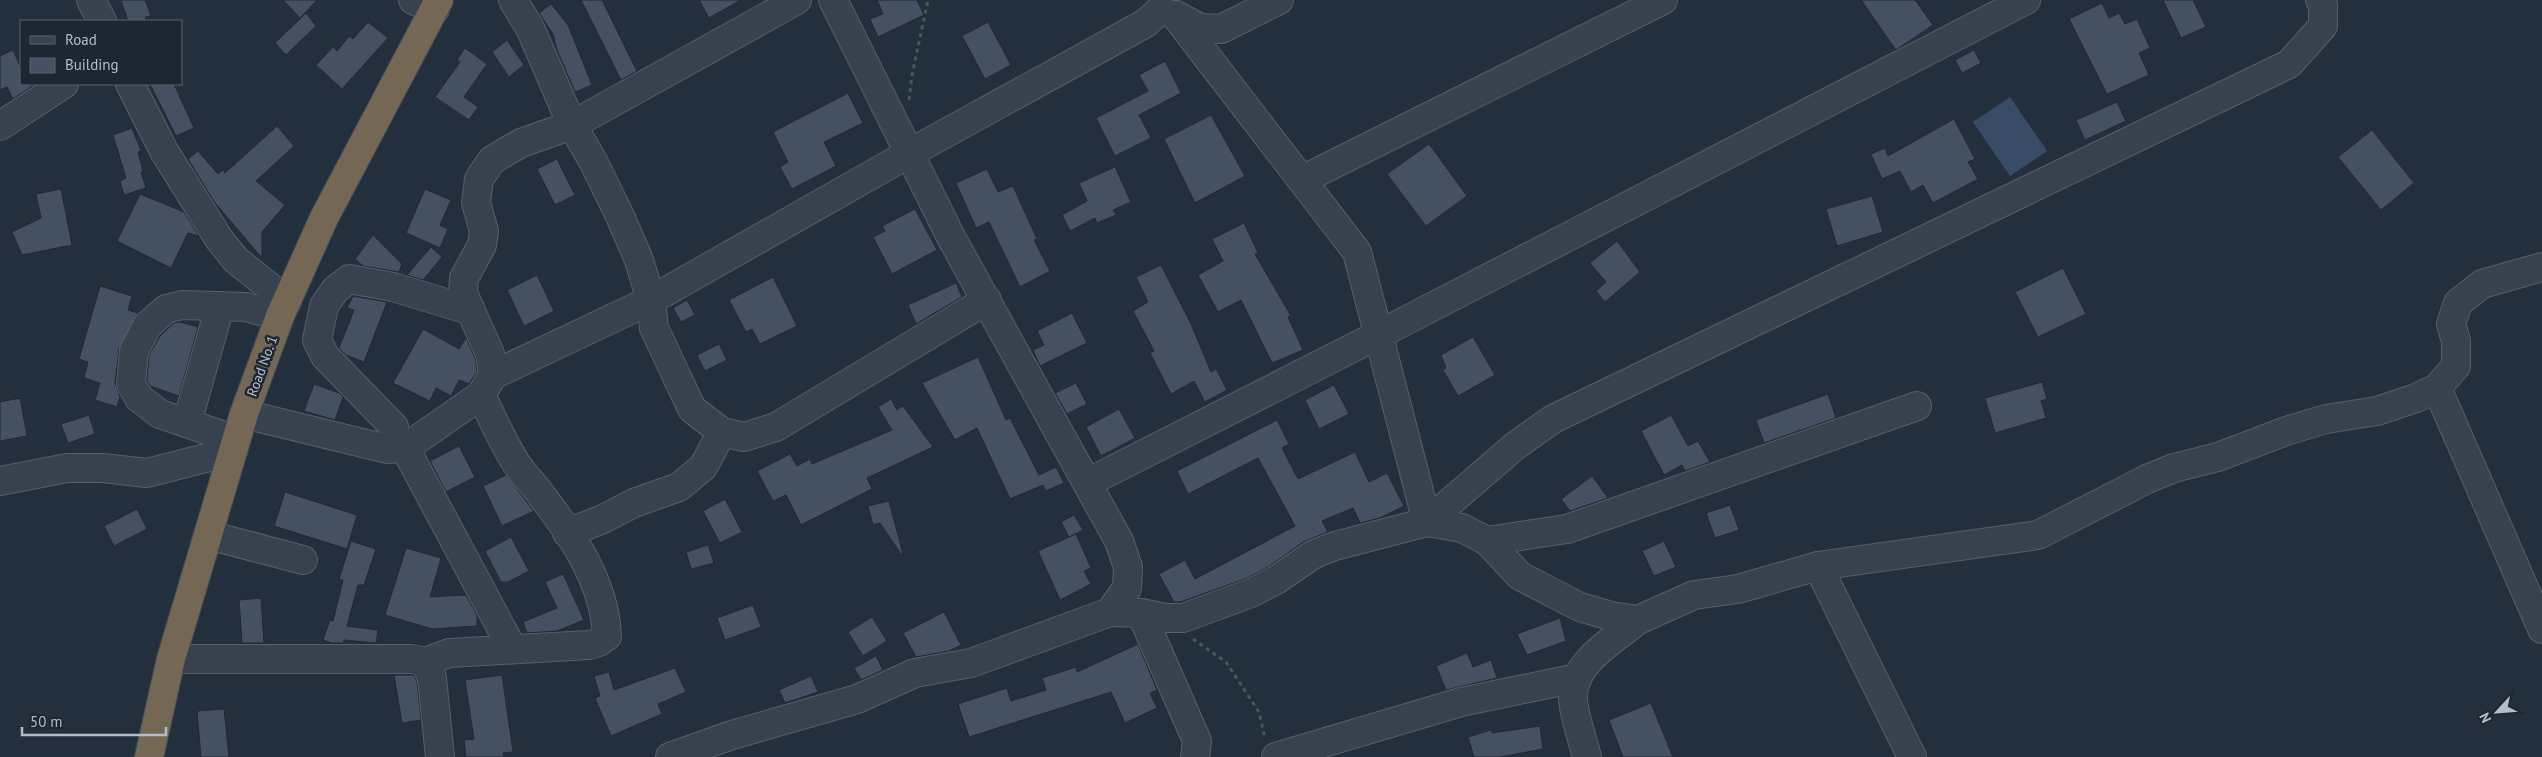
<svg xmlns="http://www.w3.org/2000/svg" width="2542" height="757" font-family="'PT Sans',sans-serif">
	<style>
		.water { fill: #394c67 }
		.building { fill: #455162; stroke: #1f2835 }
		.lines { fill: none; stroke-linecap: round; stroke-linejoin: round }
		.minor-casing { stroke: #565f6c; stroke-width: 30 }
		.highway-casing { stroke: #434c59; stroke-width: 30 }
		.path { stroke: #44595c; stroke-width: 3; stroke-dasharray: 4 4; stroke-linecap: butt }
		.minor { stroke: #38414e; stroke-width: 28 }
		.highway { stroke: #746855; stroke-width: 28 }
		.labels { text-anchor: middle; dominant-baseline: central; stroke-width: 5; stroke-linejoin: round; paint-order: stroke }
		.street-label { font-size: 14px; fill: #b4bcc9; stroke: #1d2633 }
	</style>
	<rect width="100%" height="100%" fill="#242f3e"/>
	<!-- water -->
	<path class="water" d="M2010,97L2047,151L2010,176L1973,122Z"/>
	<!-- building -->
	<g class="building">
		<path d="M121,0H145L151,16L145,17L146,21H128Z"/>
		<path d="M283,0H317L300,18Z"/>
		<path d="M581,0H602L637,71L621,80Z"/>
		<path d="M699,0H741L709,18Z"/>
		<path d="M877,0H917L924,15L878,37L870,19L883,14Z"/>
		<path d="M1861,0H1915L1933,25L1896,50Z"/>
		<path d="M2163,0H2193L2206,27L2181,38Z"/>
		<path d="M2102,3L2109,18L2119,13L2125,24L2137,19L2150,48L2139,53L2149,75L2107,94L2069,19Z"/>
		<path d="M551,4L568,25L592,85L575,92L557,50L553,34L539,13Z"/>
		<path d="M306,13L316,26L286,55L275,43Z"/>
		<path d="M368,22L388,38L342,89L316,65L333,47L337,51L349,36L353,39Z"/>
		<path d="M988,22L1011,65L985,79L962,36Z"/>
		<path d="M507,40L524,65L509,77L492,52Z"/>
		<path d="M465,48L487,64L464,97L478,107L469,120L435,97L460,62L457,60Z"/>
		<path d="M13,50L21,68V84H30L31,87L13,99L7,87L0,90V56Z"/>
		<path d="M1974,50L1981,63L1962,73L1955,60Z"/>
		<path d="M1165,61L1181,93L1139,115L1151,138L1115,156L1096,118L1148,91L1139,75Z"/>
		<path d="M150,84H174L194,128L176,136Z"/>
		<path d="M848,93L863,123L824,142L836,166L792,189L780,167L788,162L773,132Z"/>
		<path d="M2117,102L2126,121L2085,140L2076,120Z"/>
		<path d="M1211,115L1245,176L1195,203L1164,139Z"/>
		<path d="M1954,119L1975,159L1968,162L1978,179L1933,203L1923,185L1911,192L1900,171L1882,179L1871,154L1885,148L1888,156Z"/>
		<path d="M277,126L294,146L256,181L285,205L262,232V258L215,203L188,159L198,151L218,174L223,170L225,173Z"/>
		<path d="M132,128L141,151L138,152L143,172H141L146,188L124,195L120,181L126,178L113,135Z"/>
		<path d="M2372,130L2414,183L2381,210L2338,157Z"/>
		<path d="M1429,144L1467,196L1426,226L1387,174Z"/>
		<path d="M557,159L575,195L555,205L537,169Z"/>
		<path d="M1115,167L1131,202L1113,210L1116,215L1097,223L1095,218L1070,231L1062,215L1087,201L1079,183Z"/>
		<path d="M987,169L998,192L1013,186L1037,239L1034,240L1050,271L1020,287L989,222L976,228L956,183Z"/>
		<path d="M61,189L72,245L22,255L12,232L41,218L36,194Z"/>
		<path d="M425,189L451,200L440,225L448,229L440,248L406,233Z"/>
		<path d="M140,194L184,212L199,236L188,233L171,268L117,241Z"/>
		<path d="M1872,196L1883,232L1837,246L1826,209Z"/>
		<path d="M915,209L937,250L892,274L873,237L885,231L882,226Z"/>
		<path d="M1244,223L1258,253L1255,254L1291,316L1288,317L1303,350L1272,363L1241,300L1218,312L1198,275L1223,261L1212,239Z"/>
		<path d="M373,235L402,264L399,272L363,266L355,259Z"/>
		<path d="M1617,241L1640,272L1605,302L1596,291L1606,282L1590,263Z"/>
		<path d="M431,247L442,257L423,280L407,275Z"/>
		<path d="M1161,265L1191,324L1211,372L1216,369L1227,390L1205,402L1194,381L1171,394L1150,353L1154,351L1133,311L1148,302L1136,277Z"/>
		<path d="M2063,268L2086,314L2038,337L2015,292Z"/>
		<path d="M537,275L554,311L524,326L507,290Z"/>
		<path d="M773,277L797,326L760,344L752,329L746,332L729,300Z"/>
		<path d="M956,283L962,297L916,324L908,305Z"/>
		<path d="M100,286L132,296L128,310L138,313L119,349L115,383L120,397L117,407L95,400L100,383L84,378L88,362L79,359Z"/>
		<path d="M353,296L387,302L364,362L346,355L339,348L354,310L347,308Z"/>
		<path d="M687,300L695,315L681,322L673,308Z"/>
		<path d="M1072,313L1087,343L1040,366L1033,350L1044,345L1037,331Z"/>
		<path d="M180,322L198,327L179,396L150,386L147,381L149,355L160,336L174,323Z"/>
		<path d="M423,329L459,349L466,338L475,358L477,372L469,384L459,380L451,396L436,388L430,401L393,383Z"/>
		<path d="M1473,337L1495,375L1458,396L1443,370L1446,368L1441,355Z"/>
		<path d="M719,344L727,360L705,371L697,355Z"/>
		<path d="M978,357L1006,420L1010,418L1039,475L1056,467L1064,483L1046,491L1043,485L1010,499L977,428L955,440L922,383Z"/>
		<path d="M2042,382L2047,399L2041,401L2046,418L1995,433L1985,398Z"/>
		<path d="M1076,383L1087,404L1067,414L1055,393Z"/>
		<path d="M314,384L339,393L343,397L335,420L304,411Z"/>
		<path d="M1334,385L1349,414L1319,429L1305,400Z"/>
		<path d="M1828,394L1836,418L1764,443L1756,420Z"/>
		<path d="M20,398L27,436L0,441V402Z"/>
		<path d="M891,399L897,410L903,406L933,447L867,478L872,489L801,525L786,495L773,501L757,471L790,454L797,466L810,459L812,464L892,430L878,407Z"/>
		<path d="M1119,409L1135,438L1101,456L1086,427Z"/>
		<path d="M89,415L95,434L68,443L61,424Z"/>
		<path d="M1671,415L1688,446L1698,441L1710,462L1685,471L1682,465L1664,475L1641,431Z"/>
		<path d="M1277,420L1289,444L1282,448L1298,479L1355,452L1369,482L1387,473L1404,506L1380,518L1360,523L1353,508L1322,521L1328,532L1305,541L1268,567L1245,579L1180,602H1174L1159,574L1185,560L1195,579L1295,526L1258,458L1188,494L1177,471Z"/>
		<path d="M459,446L475,477L446,492L430,461Z"/>
		<path d="M506,475L534,511L502,526L483,486Z"/>
		<path d="M1592,476L1608,498L1570,511L1561,499Z"/>
		<path d="M285,492L357,515L347,549L274,526Z"/>
		<path d="M725,499L742,532L720,543L703,511Z"/>
		<path d="M889,501L903,554H901L880,523L873,525L868,506Z"/>
		<path d="M1730,505L1739,530L1715,538L1706,513Z"/>
		<path d="M137,509L147,529L114,546L104,526Z"/>
		<path d="M1074,515L1083,530L1069,537L1061,522Z"/>
		<path d="M1076,534L1091,568L1084,571L1091,584L1060,600L1038,551Z"/>
		<path d="M511,537L529,571L508,582H501L485,551Z"/>
		<path d="M351,541L376,549L364,585H358L347,626L378,630L376,643L344,640L343,643H332L323,640L330,620L333,621L343,580L339,579Z"/>
		<path d="M1664,541L1676,567L1654,576L1642,551Z"/>
		<path d="M708,545L714,563L691,569L686,552Z"/>
		<path d="M406,548L441,558L430,597L466,595L477,615V626L432,629L385,615Z"/>
		<path d="M563,574L584,620L557,631L527,633L523,622L557,608L545,582Z"/>
		<path d="M261,598L264,643H242L239,600Z"/>
		<path d="M753,605L761,627L725,640L717,618Z"/>
		<path d="M944,612L961,645L949,651L916,657L903,633Z"/>
		<path d="M872,617L887,641L863,656L848,632Z"/>
		<path d="M1560,618L1566,641L1527,655L1517,634Z"/>
		<path d="M1138,644L1157,690L1150,693L1157,708L1125,723L1111,692L969,737L958,704L1007,688L1011,701L1046,690L1042,678L1076,667L1077,672Z"/>
		<path d="M1467,653L1473,667L1491,660L1497,678L1446,690L1436,666Z"/>
		<path d="M876,656L883,670L861,680L854,668Z"/>
		<path d="M675,668L686,692L658,704L662,714L611,736L595,698L600,696L594,676L609,672L614,690Z"/>
		<path d="M394,675H414L417,682L421,720L402,723Z"/>
		<path d="M502,675L513,752L503,753L504,757H466L464,740L474,739L465,680Z"/>
		<path d="M811,676L818,692L785,703L779,690Z"/>
		<path d="M1651,703L1673,757H1623L1609,720Z"/>
		<path d="M224,709L229,757H201L197,711Z"/>
		<path d="M1540,726L1543,749L1500,757H1474L1468,737L1491,730L1492,733Z"/>
	</g>
	<g class="lines">
		<defs>
			<g id="minor">
				<path d="M91,0L102,21"/>
				<path d="M413,0L435,9"/>
				<path d="M513,0L530,28L572,125L593,161L619,214L639,260L651,300L654,328L692,409L722,432L744,437L776,427L987,300"/>
				<path d="M1175,15L1357,252L1427,522L1515,446L1553,419L2289,64L2323,26V5L2320,0"/>
				<path d="M1176,15L1200,28L1221,29L1279,0"/>
				<path d="M130,84L164,151L219,239L236,260L287,301"/>
				<path d="M0,126L64,84"/>
				<path d="M1302,180L1663,0"/>
				<path d="M493,375L651,300L908,154L1146,23L1161,9"/>
				<path d="M2437,388L2542,629"/>
				<path d="M244,414L387,449L405,448L464,407L481,395L493,375L490,354L463,293L464,278L482,245L484,231L476,203L479,179L492,160L521,143L572,125L797,0"/>
				<path d="M187,423L220,306"/>
				<path d="M394,427L325,356L317,340L324,306L335,290L349,279L393,287L469,310"/>
				<path d="M236,440L160,414L139,398L131,384L134,351L147,326L166,309L182,305L246,307L280,316"/>
				<path d="M405,448L512,648"/>
				<path d="M0,481L67,468H103L147,473L233,451"/>
				<path d="M1087,483L1378,335L2026,0"/>
				<path d="M567,533L603,519L634,503L679,487L703,467L722,432"/>
				<path d="M208,535L303,560"/>
				<path d="M1487,541L1567,529L1917,406"/>
				<path d="M1818,566L1912,757"/>
				<path d="M1110,612L1141,613L1166,618H1183L1251,593L1276,580L1314,554L1335,546L1427,522L1462,528L1487,541L1520,576L1580,607L1611,616L1638,620L1694,595L1738,589L1818,566L2038,535L2147,479L2174,468L2218,457L2286,431L2326,419L2377,411L2416,398L2437,388L2456,366V341L2451,324L2458,303L2482,284L2542,267"/>
				<path d="M1141,613L1197,741L1195,757"/>
				<path d="M171,659H412L425,662L432,678L440,757"/>
				<path d="M425,662L449,653L589,645L599,642L607,636C605,584 573,536 542,496C535,485 525,477 518,466C503,444 493,419 481,395"/>
				<path d="M670,757L732,735L857,699L915,673L971,663L1110,612L1127,588L1128,567L1119,541L952,239L833,0"/>
				<path d="M1276,757L1461,702L1577,678"/>
				<path d="M1587,757C1583,740 1573,714 1573,697C1573,662 1614,640 1638,620"/>
			</g>
			<path id="highway" d="M149,757L171,659L244,414L280,316L324,218L439,0"/>
		</defs>
		<!-- minor casing -->
		<use href="#minor" class="minor-casing"/>
		<!-- highway casing -->
		<use href="#highway" class="highway-casing"/>
		<!-- path -->
		<g class="path">
			<path d="M909,100L912,75L928,0"/>
			<path d="M1193,639L1226,662L1259,712L1265,738"/>
		</g>
		<!-- minor -->
		<use href="#minor" class="minor"/>
		<!-- highway -->
		<use href="#highway" class="highway"/>
	</g>
	<g class="labels">
		<!-- street labels -->
		<g class="street-label">
			<text transform="translate(262 366) rotate(-70)">Road No. 1</text>
		</g>
	</g>
	<!-- legend -->
	<rect x="20" y="20" width="162" height="65" fill="#1d2633" stroke="#59626f"/>
	<rect x="30" y="36" width="25" height="8" fill="#38414e" stroke="#59626f"/>
	<text x="65" y="45" font-size="15" fill="#b4bcc9">Road</text>
	<rect x="30" y="58" width="25" height="15" fill="#455162" stroke="#59626f"/>
	<text x="65" y="70" font-size="15" fill="#b4bcc9">Building</text>
	<!-- north arrow -->
	<g transform="translate(2497 712) rotate(244)" stroke="#1d2633" stroke-width="4" paint-order="stroke">
	<path d="M0-4L9 19L0 12L-9 19Z" fill="#b4bcc9"/>
	<text y="-8" font-size="14" font-weight="bold" text-anchor="middle" fill="#b4bcc9">N</text>
	</g>
	<!-- scale -->
	<path d="M22 727v8h144v-8" fill="none" stroke="#b4bcc9" stroke-width="2.5"/>
	<text x="30" y="727" font-size="15" fill="#b4bcc9" stroke="#1d2633" stroke-width="4" paint-order="stroke">50 m</text>
</svg>
